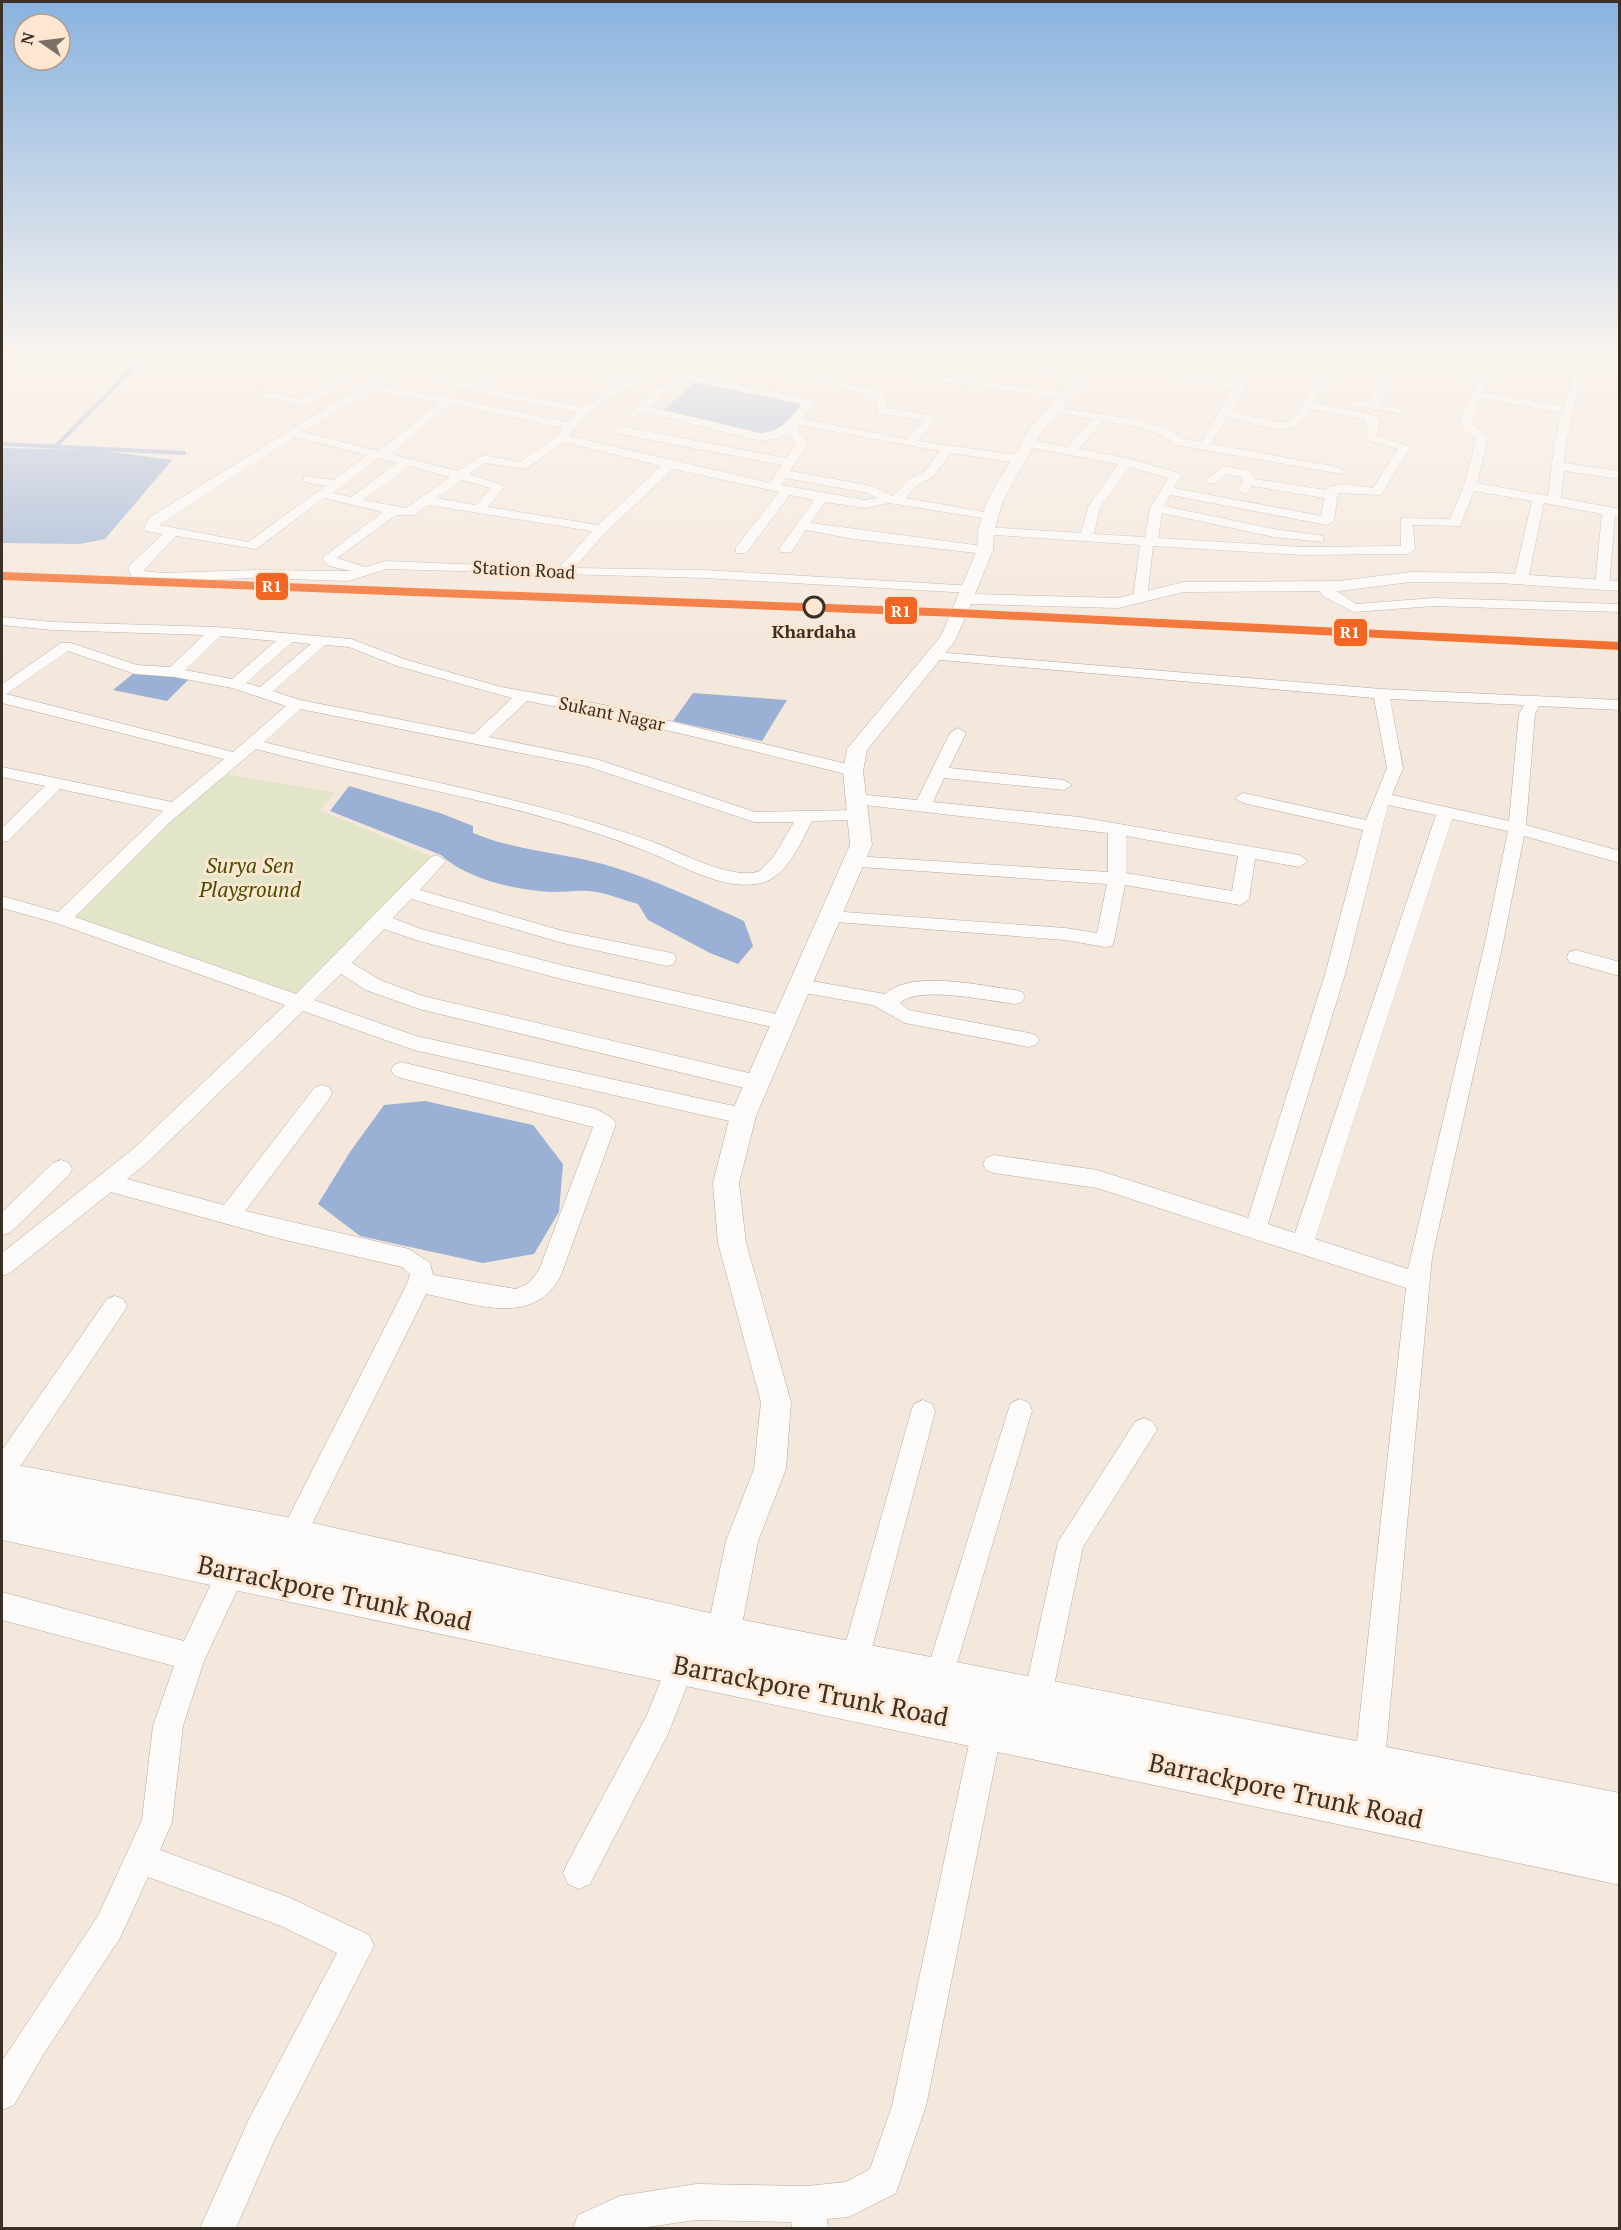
<svg xmlns="http://www.w3.org/2000/svg" width="1621" height="2230" font-family="'PT Serif',serif">
	<style>
		.green { fill: #e3e5c8 }
		.water { fill: #9ab1d5 }
		.lines { fill: none; stroke-linecap: round; stroke-linejoin: round }
		.stream { stroke: #9ab1d5; stroke-width: 4 }
		.minor-casing { stroke: #b4a9a0; stroke-width: 1 }
		.tertiary-casing { stroke: #b4a9a0; stroke-width: 1 }
		.primary-casing { stroke: #b4a9a0; stroke-width: 1 }
		.minor { fill: #fdfbfa; fill-rule: evenodd }
		.tertiary { fill: #fdfbfa; fill-rule: evenodd }
		.primary { fill: #fdfbfa; fill-rule: evenodd }
		.rail-casing { stroke: #d9d4d1; stroke-width: 4.5 }
		.rail { stroke: #fee6d1; stroke-width: 3; stroke-dasharray: 10; stroke-linecap: butt }
		.rail-1-casing { stroke: #fee6d1; stroke-width: 10 }
		.rail-1 { stroke: #f26522; stroke-width: 8 }
		.stop-dot { fill: #fee6d1; stroke: #3b3026; stroke-width: 3 }
		.labels { text-anchor: middle; dominant-baseline: central; stroke-width: 6; stroke-linejoin: round; paint-order: stroke }
		.far-street-label { font-size: 18px; fill: #3b3026; stroke: #fee6d1 }
		.far-stop-label { font-size: 18px; font-weight: bold; fill: #3b3026; stroke: #fee6d1 }
		.park-label { font-size: 21px; font-style: italic; fill: #405100; stroke: #fee6d1 }
		.near-street-label { font-size: 26px; fill: #3b3026; stroke: #fee6d1 }
		.line-badge { stroke: #fee6d1; stroke-width: 2 }
		.badge-label { font-size: 16px; text-anchor: middle; font-weight: bold; fill: #fff }
	</style>
	<rect width="100%" height="100%" fill="#f4e7dc"/>
	<!-- green -->
	<path class="green" d="M223,774L335,792L320,810L435,858L301,995L73,917L176,813Z"/>
	<!-- water -->
	<g class="water">
		<path d="M695,382L808,403L769,437L660,413Z"/>
		<path d="M2,448L98,450L172,460L105,539L80,544L2,543Z"/>
		<path d="M151,672L189,679L167,701L113,690L134,673Z"/>
		<path d="M693,693L787,700L762,741L673,721Z"/>
		<path d="M349,786L440,813L473,826V833C519,852 569,853 616,868C660,882 702,902 744,921L753,946L738,964L710,953L648,920L638,904C623,900 605,892 589,891C577,890 565,892 552,892C516,890 468,880 441,855L330,811Z"/>
		<path d="M425,1101L533,1125L563,1164L559,1212L534,1254L483,1263L360,1236L318,1204L350,1152L384,1105Z"/>
	</g>
	<g class="lines">
		<!-- stream -->
		<g class="stream">
			<path d="M2,444L184,453"/>
			<path d="M56,446L146,355"/>
		</g>
		<defs>
			<g id="minor">
				<path d="M297,355H309L287,369H279V365Z"/>
				<path d="M376,355H388L383,360L403,366L399,372L378,386L449,397L567,422L577,412L435,384L429,381L435,378L469,384L506,361L488,357L487,355L517,356L627,379L650,368L615,357L614,355C630,355 641,360 656,363C663,364 680,355 693,355L605,401L588,414L569,436L770,483L782,465L619,434L613,430L619,426L786,458L797,443L787,433L777,439L760,441L644,412L634,418L628,415L656,389L700,368L706,371L699,376L812,400L814,402L803,419L907,439L923,420L877,413L875,398L867,394L703,358L705,355H716L874,389L886,396L887,408L935,416L937,418L918,441L1017,455L1023,459L1017,463L951,453L933,477L916,486L906,498L990,513L995,514V520L889,503L865,508L825,502L811,523L990,547V553L985,554L854,539L806,530L791,552H781L779,549L814,500L790,495L746,553H736V547L779,492L673,469L606,532L574,568L704,570L975,586L977,589L970,593L704,578L387,569L348,581L255,578L163,581L132,577L128,568L130,565L163,534L146,531L144,528L150,517L390,368C357,363 334,398 304,406L258,395V391L302,399L358,366L372,361ZM517,363L618,384L583,407L480,387ZM689,381L801,404C790,420 781,432 760,433L650,407L664,393ZM369,391L440,402L379,451L303,432ZM451,404L563,428L558,435L520,462L483,455L458,471L390,454ZM799,425L940,451L925,471L908,480L893,496L872,486L790,471L809,442L799,433ZM295,437L367,455L333,480L304,476V482L325,486L248,542L159,525ZM564,442L661,466L598,525L488,507L505,486L469,474L485,463L526,469ZM378,458L397,463L351,497L332,493ZM409,466L450,477L406,508L363,500ZM785,478L868,493L877,498L865,500L781,485ZM462,480L491,488L476,505L436,498ZM324,498L383,512L322,558L329,566L352,571L255,570L163,573L143,571L176,536L256,549ZM428,505L592,531L559,568L386,561L365,567L337,558L396,515H414Z"/>
				<path d="M757,355H773L875,370L881,373L875,376L761,359L757,358Z"/>
				<path d="M845,355C866,353 887,359 908,361C917,362 926,355 935,355C956,353 1075,369 1088,380L1082,383L991,365L939,359L912,368L850,358Z"/>
				<path d="M1190,355H1200L1188,375L1236,383L1246,360H1254L1255,362L1246,387L1231,411L1278,422H1289L1336,355H1344L1345,357L1314,403L1374,415L1380,421L1377,436L1411,447L1381,495L1338,493L1334,521L1327,525L1170,495L1164,506L1274,529L1318,535L1323,536V542L1274,537L1162,513L1158,538L1303,547L1401,546V518L1450,519L1464,486L1476,439L1462,428L1460,420L1477,381L1442,375V355H1452V371L1479,375L1491,355H1501L1483,392L1564,406L1578,355L1620,360V366L1586,360L1567,439L1564,463L1620,471V479L1564,471L1561,498L1620,509V517L1615,516L1609,586L1602,590L1595,586L1602,514L1544,503L1528,579L1521,583L1514,579L1532,501L1474,491L1460,526L1413,525L1415,550L1408,554L1303,555L1153,546L1147,599L1140,603L1133,599L1140,545L981,534L979,531L986,527L1081,533L1088,507L1118,464L1023,446V440L1027,439L1068,447L1092,419L1052,411V407L1142,420L1171,430L1180,438L1201,442L1233,389L1099,366L1094,363L1099,360L1178,373ZM1481,398L1562,413L1555,439L1548,496L1477,483L1488,439L1482,430L1472,424ZM1310,409L1366,420L1367,440L1398,449L1373,488L1345,484L1328,487L1326,490L1255,479L1250,471L1224,466L1206,480L1208,483H1216L1227,474L1241,477L1243,480L1238,490L1244,494L1248,493L1252,486L1324,498L1321,516L1174,488L1181,476L1179,473L1126,458L1079,449L1103,421L1139,427L1163,436L1176,445L1342,474L1344,471L1338,467L1211,444L1227,417C1250,423 1274,433 1297,427ZM1129,467L1168,478L1150,508L1145,537L1094,534L1100,507Z"/>
				<path d="M1385,355H1395L1381,405L1405,410V414L1355,406L1349,403L1355,400L1370,403Z"/>
				<path d="M913,372L1065,393L1071,396L1065,399L909,377L907,375Z"/>
				<path d="M1323,582L1356,604L1434,598L1620,604V612L1434,606L1354,612L1324,597L1316,586Z"/>
				<path d="M2,617L52,622L216,627L351,639L407,660L501,687L604,705L859,767L861,771L853,776C745,749 637,721 527,701L489,737L596,759L755,812L857,810L865,815L857,820L812,821C801,842 787,877 761,883C725,892 681,865 648,852C523,802 386,784 256,749L169,823L75,917L296,994L431,857L437,855L446,861L420,890L563,931L667,952L674,954L676,959L674,964L667,966L563,943L411,899L393,918L421,929L565,966L785,1016L792,1018L795,1023L792,1028L785,1030L565,980L416,940L384,929L352,963L380,980L423,996L757,1075L764,1077L767,1083L764,1089L757,1091L419,1009L366,990L341,974L314,1000L416,1036L743,1108L750,1110L754,1116L750,1122L743,1124L414,1050L303,1011L149,1161L127,1179L224,1205L315,1087L322,1085L329,1087L332,1093L329,1099L245,1211L409,1249L430,1263L433,1275L516,1289L529,1283L539,1270L593,1127L401,1078L394,1075L391,1070L394,1065L401,1062L596,1109L612,1118L616,1124L561,1275C534,1329 472,1303 426,1294L300,1548L291,1552L282,1548L278,1539L282,1530L408,1282L410,1274L402,1267L281,1239L111,1192L10,1273L2,1276V1253L133,1149L285,1005L56,923L2,908V896L58,912L163,811L60,789L8,841L2,842V828L45,786L2,777V767L172,802L224,759L2,703V684L61,643H71L137,665L170,667L204,635L52,630L2,625ZM220,636L276,641L232,679L185,670ZM292,642L311,644L260,687L246,683ZM325,645L349,647L397,666L512,698L474,734L300,700L273,691ZM68,651L135,674L174,677L232,688L286,706L233,752L6,694ZM300,709L586,766L754,822H794L774,856L760,871C732,882 675,849 648,840C523,796 392,775 264,742Z"/>
				<path d="M935,652L1381,689L1620,700V710L1539,706L1535,714L1526,825L1620,851V863L1524,836L1503,943L1432,1257L1384,1770L1380,1781L1369,1785L1358,1781L1354,1770L1406,1288L1097,1188L994,1173L986,1170L983,1164L986,1158L994,1155L1097,1170L1248,1218L1326,971L1363,830L1243,803L1235,798L1243,793L1366,820L1387,768L1374,698L930,659L928,656ZM1390,699L1524,705L1519,714L1509,821L1392,795L1403,768ZM1388,805L1436,815L1295,1233L1268,1224L1346,971ZM1452,819L1508,831L1485,943L1408,1269L1315,1239Z"/>
				<path d="M958,728L966,733L949,768L1064,780L1072,785L1064,790L944,778L933,802L1079,817L1299,855L1308,861L1299,867L1255,859L1249,899L1240,905L1125,885L1114,941L1112,946L1105,947L1065,940L824,921L821,917L824,913L830,911L1065,928L1097,933L1107,884L847,866L844,862L847,858L853,856L1108,872V833L856,804L848,799L856,794L917,800L950,733ZM1126,836L1238,856L1232,891L1126,873Z"/>
				<path d="M1576,950L1620,962V976L1569,962L1567,957L1569,952Z"/>
				<path d="M800,979L885,994C911,969 982,986 1015,990L1022,992L1025,997L1022,1002L1015,1004C989,1001 918,985 900,1003L909,1010L1029,1033L1036,1035L1039,1040L1036,1045L1029,1047L905,1023L873,1005L793,991L790,986L793,981Z"/>
				<path d="M61,1160L69,1163L72,1169L69,1175L10,1233L2,1235V1212L53,1163Z"/>
				<path d="M115,1296L123,1299L127,1306L123,1313L11,1480L2,1483V1450L107,1299Z"/>
				<path d="M1020,1399L1029,1403L1032,1411L952,1680L948,1690L938,1694L928,1690L924,1680L1008,1411L1011,1403Z"/>
				<path d="M923,1400L932,1404L935,1412L868,1663L864,1673L854,1677L844,1673L840,1663L911,1412L914,1404Z"/>
				<path d="M1144,1418L1153,1422L1157,1430L1083,1547L1051,1700L1047,1710L1037,1714L1027,1710L1023,1700L1058,1542L1135,1422Z"/>
				<path d="M232,1557L242,1561L246,1571L204,1661L183,1726L172,1822L160,1850L288,1897L369,1935L374,1946L274,2141L236,2228H200L250,2117L337,1953L281,1926L148,1877L120,1938L43,2055L14,2105L2,2110V2061L98,1916L142,1820L153,1726L174,1666L2,1620V1592L184,1641L222,1561Z"/>
				<path d="M681,1651L691,1655L695,1665L668,1734L590,1884L579,1889L568,1884L563,1873L568,1862L647,1715L671,1655Z"/>
				<path d="M988,1710L998,1715L1003,1725L926,2106L896,2193L849,2217L827,2219L828,2228H792L791,2222L696,2220L641,2228H573L578,2215L620,2196L696,2184L807,2186L846,2182L870,2169L892,2106L973,1725L978,1715Z"/>
			</g>
			<path id="tertiary" d="M1097,355H1111L1040,434L1003,501L994,531L993,550L975,594L1118,598L1184,582L1339,581L1411,572L1499,573L1620,581V591L1499,583L1411,582L1339,591L1184,592L1118,608L971,604L955,641L867,750L863,771L872,845L756,1116L739,1183L746,1243L791,1402L786,1469L758,1541L737,1651L732,1663L720,1668L708,1663L703,1651L726,1541L754,1469L761,1402L718,1243L713,1183L730,1116L850,845L843,771L847,749L941,636L977,550L978,531L987,501L1029,429Z"/>
			<path id="primary" d="M2,1462L291,1518L723,1616L1620,1793V1885C1081,1768 541,1657 2,1540Z"/>
		</defs>
		<!-- minor casing -->
		<use href="#minor" class="minor-casing"/>
		<!-- tertiary casing -->
		<use href="#tertiary" class="tertiary-casing"/>
		<!-- primary casing -->
		<use href="#primary" class="primary-casing"/>
		<!-- minor -->
		<use href="#minor" class="minor"/>
		<!-- tertiary -->
		<use href="#tertiary" class="tertiary"/>
		<!-- primary -->
		<use href="#primary" class="primary"/>
		<defs>
			<path id="rail" d="M2,576L959,613L1620,646"/>
		</defs>
		<!-- rail casing -->
		<use href="#rail" class="rail-casing"/>
		<!-- rail -->
		<use href="#rail" class="rail"/>
		<defs>
			<path id="rail-1" d="M2,576L959,613L1620,646"/>
		</defs>
		<!-- rail-1 casing -->
		<use href="#rail-1" class="rail-1-casing"/>
		<!-- rail-1 -->
		<use href="#rail-1" class="rail-1"/>
	</g>
	<!-- sky -->
	<linearGradient id="sky" x2="0" y2="1"><stop stop-color="#89b3e0"/><stop offset="0.53" stop-color="#faf4ef"/><stop offset="1" stop-color="#faf4ef" stop-opacity="0"/></linearGradient>
	<rect width="1621" height="667" fill="url(#sky)"/>
	<!-- markers -->
	<circle class="stop-dot" cx="814" cy="607" r="10"/>
	<g class="labels">
		<!-- far-street labels -->
		<g class="far-street-label">
			<text transform="translate(524 569) rotate(3)">Station Road</text>
			<text transform="translate(612 713) rotate(12)">Sukant Nagar</text>
		</g>
		<!-- far-stop labels -->
		<g class="far-stop-label">
			<text x="814" y="631">Khardaha</text>
		</g>
		<!-- park labels -->
		<g class="park-label">
			<text x="250" y="865">Surya Sen<tspan x="250" dy="24">Playground</tspan></text>
		</g>
		<!-- near-street labels -->
		<g class="near-street-label">
			<text transform="translate(335 1592) rotate(12)">Barrackpore Trunk Road</text>
			<text transform="translate(811 1690) rotate(11)">Barrackpore Trunk Road</text>
			<text transform="translate(1286 1790) rotate(12)">Barrackpore Trunk Road</text>
		</g>
	</g>
	<g class="line-badge">
		<rect x="255" y="572" width="34" height="29" rx="6" fill="#f26522"/>
		<rect x="884" y="596" width="34" height="29" rx="6" fill="#f26522"/>
		<rect x="1333" y="618" width="35" height="29" rx="6" fill="#f26522"/>
	</g>
	<g class="badge-label">
		<text x="272" y="592">R1</text>
		<text x="901" y="617">R1</text>
		<text x="1350" y="638">R1</text>
	</g>
	<!-- border -->
	<rect width="1621" height="2230" fill="none" stroke="#3b3026" stroke-width="6"/>
	<!-- north arrow -->
	<g transform="translate(42 42) rotate(284)"><circle r="28" fill="#fee6d1" stroke="#b09d8d" stroke-width="1.5"/>
	<path d="M0-4.5L10 22L0 15L-10 22Z" fill="#7c7066"/>
	<text y="-9" font-size="16" font-weight="bold" text-anchor="middle" fill="#3b3026">N</text>
	</g>
</svg>
